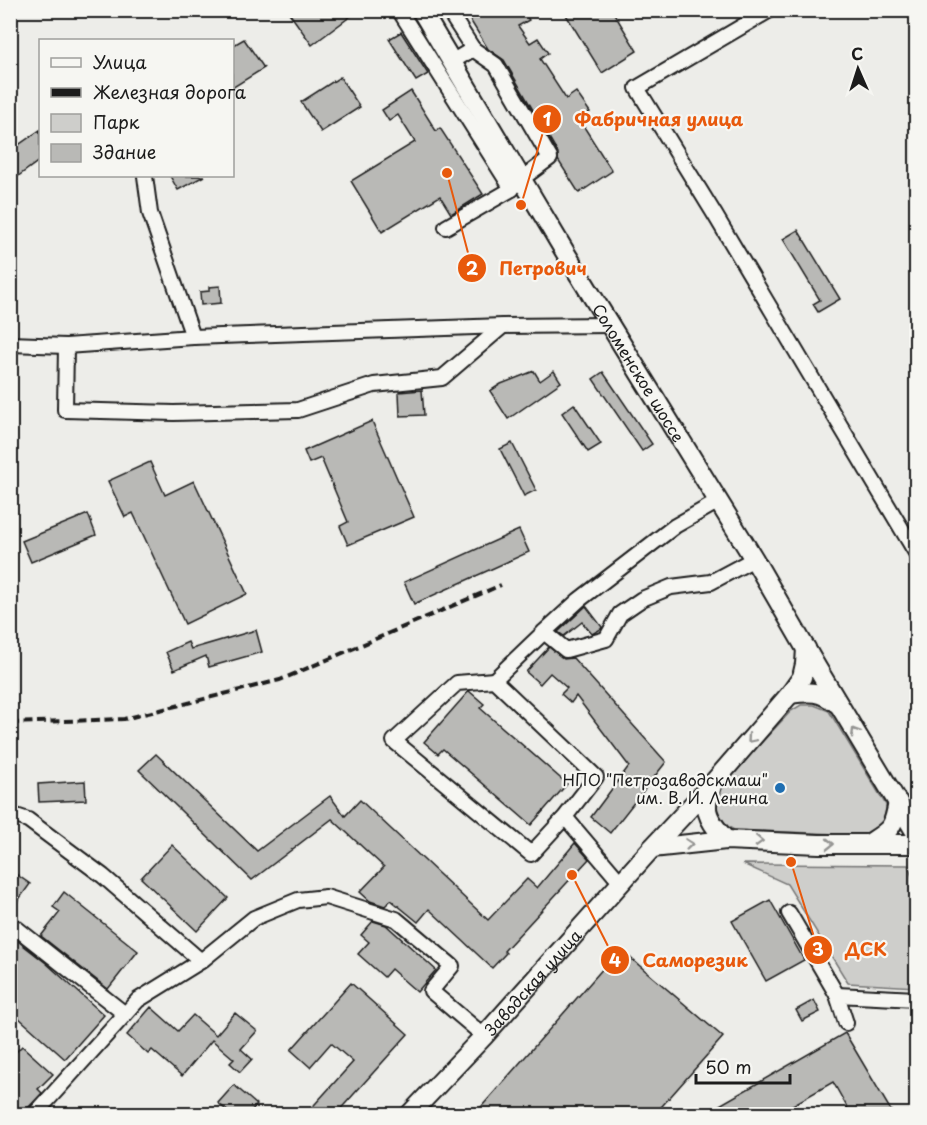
<svg xmlns="http://www.w3.org/2000/svg" width="927" height="1125" font-family="'Playpen Sans',sans-serif">
	<style>
		.green { fill: #cececb; stroke: #757574; stroke-width: 1.5 }
		.building { fill: #b9b9b6; stroke: #1c1c1c; stroke-width: 1.5 }
		.lines { fill: none; stroke-linecap: round; stroke-linejoin: round }
		.minor-casing { stroke: #1c1c1c; stroke-width: 18 }
		.major-casing { stroke: #1c1c1c; stroke-width: 22 }
		.minor { stroke: #f6f6f2; stroke-width: 14 }
		.major { stroke: #f6f6f2; stroke-width: 18 }
		.rail { stroke: #1c1c1c; stroke-width: 4; stroke-dasharray: 9 4.5; stroke-linecap: butt }
		.oneway { stroke: #949492 }
		.poi-dot { fill: #1f6fb2; stroke: #f6f6f2; stroke-width: 2 }
		.labels { text-anchor: middle; dominant-baseline: central; stroke-width: 4.5; stroke-linejoin: round; paint-order: stroke }
		.street-label { font-size: 16px; fill: #1c1c1c; stroke: #f6f6f2 }
		.poi-label { font-size: 16px; fill: #1c1c1c; stroke: #f6f6f2; text-anchor: end }
		.leader { fill: none; stroke: #e8590c; stroke-width: 2 }
		.callout-dot { fill: #e8590c; stroke: #f6f6f2; stroke-width: 2 }
		.mark-label { font-size: 18px; text-anchor: middle; font-weight: bold; fill: #fff }
		.callout-label { font-size: 18px; text-anchor: middle; font-weight: bold; fill: #e8590c; stroke: #f6f6f2; stroke-width: 4.5; stroke-linejoin: round; paint-order: stroke }
	</style>
	<rect width="100%" height="100%" fill="#edede9"/>
	<filter id="ink" filterUnits="userSpaceOnUse"><feTurbulence type="fractalNoise" baseFrequency=".0167" numOctaves="2"/><feDisplacementMap in="SourceGraphic" scale="12" xChannelSelector="R" yChannelSelector="G"/><feConvolveMatrix kernelMatrix="1 2 1 2 8 2 1 2 1" color-interpolation-filters="sRGB"/></filter>
	<g filter="url(#ink)">
		<!-- green -->
		<g class="green">
			<path d="M801,705H814L829,711L886,805C886,821 879,830 865,835L734,830C714,820 715,808 719,788L791,711Z"/>
			<path d="M743,864L908,865L916,887V987L848,983L787,884Z"/>
		</g>
		<!-- building -->
		<g class="building">
			<path d="M287,10H359L312,45Z"/>
			<path d="M464,10H523L529,20L518,26L530,43L538,38L548,53L540,59L566,99L576,92L590,112L579,119L612,171L579,193L558,160V153L504,60L488,49Z"/>
			<path d="M563,10H612L637,51L602,73Z"/>
			<path d="M401,32L428,74L416,81L389,39Z"/>
			<path d="M244,39L264,68L232,88V46Z"/>
			<path d="M340,77L360,107L321,132L301,102Z"/>
			<path d="M411,91L436,131L440,128L483,194L451,214L440,196L382,232L351,181L415,142L398,115L389,121L382,110Z"/>
			<path d="M40,130V160L17,177L10,168V151Z"/>
			<path d="M170,176H204L178,190Z"/>
			<path d="M798,230L840,299L818,312L813,304L820,300L783,239Z"/>
			<path d="M220,286L221,303L201,305L200,292L209,291V287Z"/>
			<path d="M534,371L540,381L554,371L561,382L508,419L490,391L501,384Z"/>
			<path d="M603,372L652,444L642,451L593,379Z"/>
			<path d="M422,390L424,415L400,416L399,392Z"/>
			<path d="M574,404L601,444L588,452L562,413Z"/>
			<path d="M372,421L414,517L348,545L340,526L348,522L321,458L309,463L304,451Z"/>
			<path d="M512,443L536,490L524,496L500,449Z"/>
			<path d="M150,462L165,495L194,481L247,594L185,624L133,513L125,517L108,481Z"/>
			<path d="M88,514L96,535L31,562L22,541Z"/>
			<path d="M519,530L529,552L414,604L404,582Z"/>
			<path d="M586,606L602,627L601,629L592,634L582,622L564,636L558,632Z"/>
			<path d="M256,630L262,652L209,667L206,656L174,670L166,652L188,642L191,649Z"/>
			<path d="M549,647L564,659L573,658L666,762L610,833L591,817L629,766L576,696L571,703L561,694L567,688L550,673L540,684L526,672Z"/>
			<path d="M469,691L484,704L480,708L567,784L531,825L443,749L438,754L424,742Z"/>
			<path d="M156,754L257,851L330,796L345,816L360,800L488,920L527,879L537,888L575,843L589,859L504,951L506,953L492,968L429,909L418,922L391,900L385,906L370,901L360,892L384,867L332,819L252,880L139,770Z"/>
			<path d="M85,781L86,800L39,802L38,784Z"/>
			<path d="M172,845L228,898L197,931L141,878Z"/>
			<path d="M10,870L30,884L10,912Z"/>
			<path d="M64,892L138,951L108,989L41,936L60,912L53,907Z"/>
			<path d="M770,900L804,960L766,981L732,921Z"/>
			<path d="M373,921L386,925L436,970L417,992L391,969L384,977L358,954L369,942L361,935Z"/>
			<path d="M10,935L46,963L104,1015L65,1059L10,1010Z"/>
			<path d="M620,949L723,1037L655,1114H475Z"/>
			<path d="M351,983L408,1034L336,1114H306L353,1062L331,1043L310,1067L291,1050Z"/>
			<path d="M814,1000L820,1012L802,1021L796,1010Z"/>
			<path d="M151,1007L178,1031L193,1015L216,1035L235,1013L257,1031L241,1049L252,1059L240,1072L230,1063L234,1059L212,1040L182,1076L152,1050L148,1054L127,1035Z"/>
			<path d="M845,1033L893,1114H851L833,1082L777,1114H704Z"/>
			<path d="M22,1046L53,1074L38,1089L42,1093L28,1108L25,1114H10V1058Z"/>
			<path d="M234,1085L257,1105L248,1114H231L218,1103Z"/>
		</g>
		<g class="lines">
			<defs>
				<g id="minor">
					<path d="M399,10L512,189"/>
					<path d="M448,10L473,49L453,61"/>
					<path d="M770,10L637,88L715,215L916,553"/>
					<path d="M145,176L150,213L193,337"/>
					<path d="M446,227L512,189L515,184L550,158L496,65L473,49"/>
					<path d="M10,344L66,346L193,337L503,326L611,325"/>
					<path d="M66,346L65,410L174,413L298,410L374,385L442,378L503,326"/>
					<path d="M544,632L579,600L675,526L719,501"/>
					<path d="M494,680L544,632L566,650L606,639L620,614L642,599L671,587L711,582L754,559"/>
					<path d="M10,814L28,820L103,876L201,961"/>
					<path d="M565,817L596,777L494,680L457,683L394,741L531,854L565,817L621,883"/>
					<path d="M789,913L837,995L846,1023"/>
					<path d="M10,923L125,1014"/>
					<path d="M837,995L916,999"/>
					<path d="M35,1114L138,1000L201,961L254,918L298,900L326,897L396,919L452,966L431,991L484,1036"/>
				</g>
				<g id="major">
					<path id="s1" d="M421,10L568,257L754,559L817,668L916,833"/>
					<path d="M790,694C812,691 819,691 838,704"/>
					<path d="M712,785C711,791 707,799 707,805C706,818 718,831 726,840"/>
					<path d="M868,844C891,829 893,830 898,802"/>
					<path d="M652,848L726,840L819,844H916"/>
					<path id="s2" d="M410,1114L484,1036L652,848L713,783L790,694L802,677L805,664L806,648"/>
				</g>
			</defs>
			<!-- minor casing -->
			<use href="#minor" class="minor-casing"/>
			<!-- major casing -->
			<use href="#major" class="major-casing"/>
			<!-- minor -->
			<use href="#minor" class="minor"/>
			<!-- major -->
			<use href="#major" class="major"/>
			<!-- rail -->
			<path class="rail" d="M10,723L124,719L280,680L501,585"/>
		</g>
		<!-- one-way arrows -->
		<defs><path id="oneway-chevron" d="M-2-3.5L2.5 0L-2 3.5" fill="none" stroke-width="1.6" stroke-linecap="round" stroke-linejoin="round" transform="scale(1.5)"/></defs>
		<g class="oneway">
			<use href="#oneway-chevron" transform="translate(855 732) rotate(-121)"/>
			<use href="#oneway-chevron" transform="translate(751 739) rotate(131)"/>
			<use href="#oneway-chevron" transform="translate(759 841) rotate(2)"/>
			<use href="#oneway-chevron" transform="translate(689 844) rotate(-6)"/>
			<use href="#oneway-chevron" transform="translate(830 844)"/>
		</g>
	</g>
	<!-- markers -->
	<circle class="poi-dot" cx="780" cy="788" r="6"/>
	<g class="labels">
		<!-- street labels -->
		<g class="street-label">
			<text stroke="none"><textPath href="#s1" startOffset="423">Соломенское шоссе</textPath></text>
			<text stroke="none"><textPath href="#s2" startOffset="180">Заводская улица</textPath></text>
		</g>
		<!-- poi labels -->
		<g class="poi-label">
			<text x="768" y="779">НПО "Петрозаводскмаш"<tspan x="768" dy="18">им. В. И. Ленина</tspan></text>
		</g>
	</g>
	<!-- callouts -->
	<path class="leader" d="M521 205L547 119M447 173L472 268M791 862L818 950M572 875L615 960"/>
	<g class="callout-dot">
		<circle cx="521" cy="205" r="6"/>
		<circle cx="447" cy="173" r="6"/>
		<circle cx="791" cy="862" r="6"/>
		<circle cx="572" cy="875" r="6"/>
		<circle cx="547" cy="119" r="15"/>
		<circle cx="472" cy="268" r="15"/>
		<circle cx="818" cy="950" r="15"/>
		<circle cx="615" cy="960" r="15"/>
	</g>
	<g class="mark-label">
		<text x="547" y="126">1</text>
		<text x="472" y="275">2</text>
		<text x="818" y="956">3</text>
		<text x="615" y="967">4</text>
	</g>
	<g class="callout-label">
		<text x="659" y="126">Фабричная улица</text>
		<text x="543" y="275">Петрович</text>
		<text x="866" y="956">ДСК</text>
		<text x="695" y="967">Саморезик</text>
	</g>
	<!-- margin -->
	<rect width="927" height="1125" fill="none" stroke="#f6f6f2" stroke-width="36"/>
	<rect x="18" y="18" width="891" height="1089" fill="none" stroke="#1c1c1c" stroke-width="2" filter="url(#ink)"/>
	<!-- legend -->
	<rect x="39" y="39" width="195" height="138" fill="#f6f6f2" stroke="#9f9f9c" stroke-width="1.5"/>
	<rect x="51" y="58" width="30" height="9" fill="#f6f6f2" stroke="#9f9f9c" stroke-width="1.5"/>
	<text x="93" y="69" font-size="18" fill="#1c1c1c">Улица</text>
	<rect x="51" y="88" width="30" height="9" fill="#1c1c1c" stroke="#9f9f9c" stroke-width="1.5"/>
	<text x="93" y="99" font-size="18" fill="#1c1c1c">Железная дорога</text>
	<rect x="51" y="114" width="30" height="18" fill="#cececb" stroke="#9f9f9c" stroke-width="1.5"/>
	<text x="93" y="129" font-size="18" fill="#1c1c1c">Парк</text>
	<rect x="51" y="144" width="30" height="18" fill="#b9b9b6" stroke="#9f9f9c" stroke-width="1.5"/>
	<text x="93" y="159" font-size="18" fill="#1c1c1c">Здание</text>
	<!-- north arrow -->
	<g transform="translate(858 69) rotate(357)" stroke="#f6f6f2" stroke-width="4.5" paint-order="stroke">
	<path d="M0-4.5L10 22L0 15L-10 22Z" fill="#1c1c1c"/>
	<text y="-9" font-size="16" font-weight="bold" text-anchor="middle" fill="#1c1c1c">С</text>
	</g>
	<!-- scale -->
	<path d="M696 1074v9h94v-9" fill="none" stroke="#1c1c1c" stroke-width="3"/>
	<text x="705" y="1074" font-size="18" fill="#1c1c1c" stroke="#f6f6f2" stroke-width="4.5" paint-order="stroke">50 m</text>
</svg>
